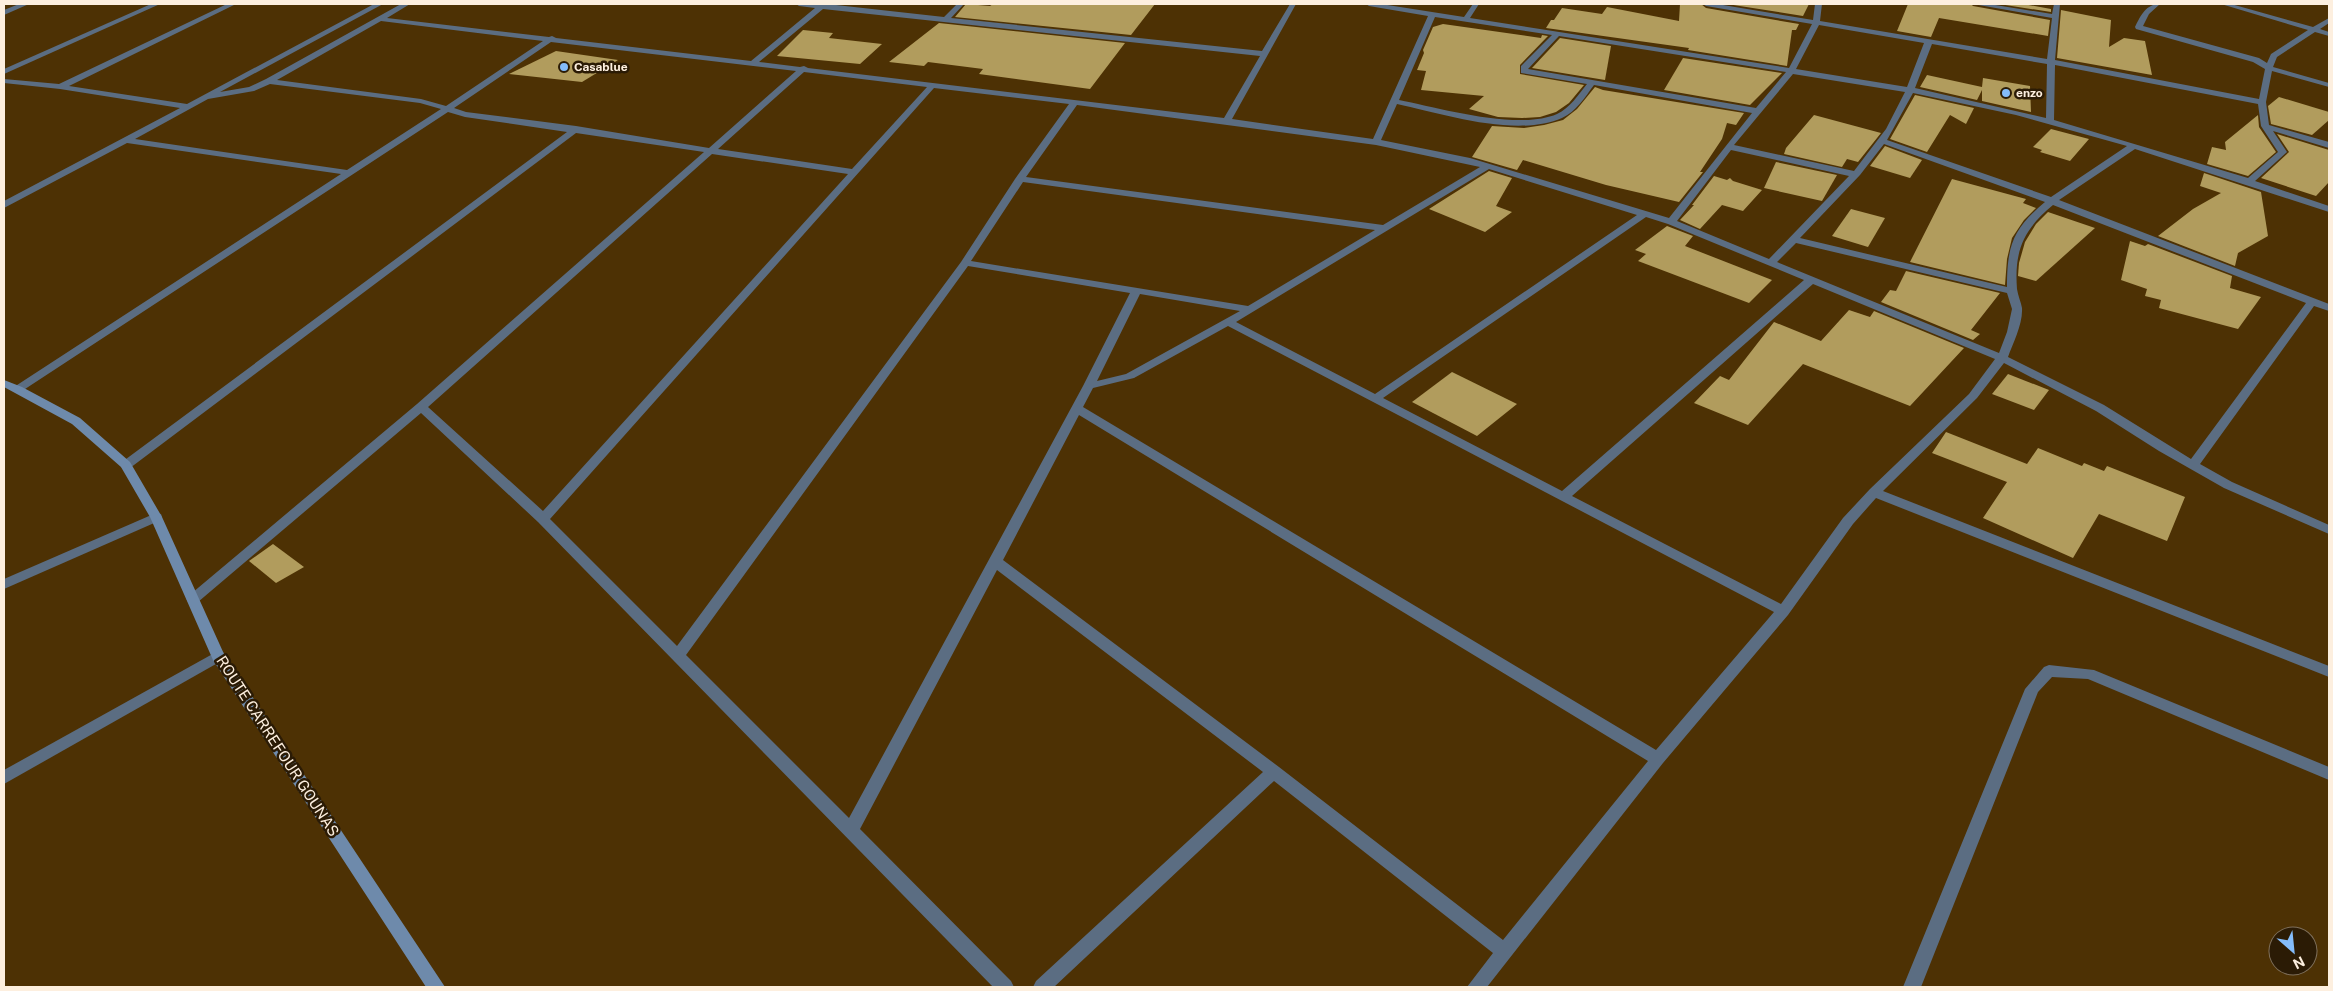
<svg xmlns="http://www.w3.org/2000/svg" width="2333" height="991" font-family="'Public Sans',sans-serif">
	<style>
		.building { fill: #b19c5d }
		.lines { fill: none; stroke-linecap: round; stroke-linejoin: round }
		.minor { fill: #5b6d82; fill-rule: evenodd }
		.secondary { fill: #6e8aab; fill-rule: evenodd }
		.poi-dot { fill: #84bcfb; stroke: #2b1b05; stroke-width: 2 }
		.labels { text-anchor: middle; dominant-baseline: central; stroke-width: 5; stroke-linejoin: round; paint-order: stroke }
		.far-poi-label { font-size: 12px; font-weight: bold; fill: #fdefdf; stroke: #2b1b05; text-anchor: start }
		.street-label { font-size: 15px; fill: #fdefdf; stroke: #2b1b05 }
	</style>
	<rect width="100%" height="100%" fill="#4d3104"/>
	<!-- building -->
	<g class="building">
		<path d="M966,4L990,6L993,4H1155L1131,35L955,17Z"/>
		<path d="M1680,4H1701L1706,8L1799,24L1796,30H1792L1787,66L1688,50L1689,48L1546,28L1551,20H1554L1562,8L1602,14L1607,7L1679,21Z"/>
		<path d="M1727,4H1809L1803,16Z"/>
		<path d="M1908,4H1971L1973,6L2050,20L2048,36L1939,18L1931,37L1897,31Z"/>
		<path d="M1999,4H2023L2051,9V12Z"/>
		<path d="M2061,10L2111,20L2109,47L2124,38L2145,41L2152,75L2057,58Z"/>
		<path d="M939,23L1125,43L1090,89L979,74L983,69L928,62L924,66L889,62Z"/>
		<path d="M1443,24L1541,38L1542,35L1548,36L1520,65V74L1584,85L1569,103L1556,112L1540,117L1522,118L1498,117L1469,109L1484,96L1421,90L1426,71L1417,70L1424,53L1423,50L1433,27Z"/>
		<path d="M803,30L833,33L829,38L882,44L860,64L777,56Z"/>
		<path d="M1560,38L1611,46L1605,80L1532,68Z"/>
		<path d="M556,51L618,60L582,82L509,74Z"/>
		<path d="M1683,58L1782,73L1750,105L1664,90Z"/>
		<path d="M1927,75L1982,87L1983,78L2030,86L2031,112L1982,101V90L1977,100L1920,87Z"/>
		<path d="M1595,87L1603,90L1744,113L1736,125L1727,123L1722,139L1700,172H1703L1679,202L1606,185L1523,160L1517,170L1472,157L1492,126L1524,128L1544,125L1563,120L1577,109Z"/>
		<path d="M1915,95L1974,108L1966,124L1950,115L1927,152L1890,139Z"/>
		<path d="M2279,97L2329,112V120L2312,135L2271,124L2268,106Z"/>
		<path d="M1814,115L1881,133L1858,162L1847,159L1842,167L1784,154L1786,148Z"/>
		<path d="M2258,115L2259,127L2276,152L2248,176L2207,164L2212,147L2226,150L2225,142Z"/>
		<path d="M2051,129L2089,139L2070,161L2040,152L2042,150L2033,147Z"/>
		<path d="M2277,134L2329,150V182L2316,196L2261,178L2289,152Z"/>
		<path d="M1885,146L1922,160L1910,178L1870,166Z"/>
		<path d="M1776,162L1837,175L1822,201L1764,188Z"/>
		<path d="M1489,171L1512,178L1496,206L1512,212L1485,232L1429,209Z"/>
		<path d="M2204,173L2261,192L2268,236L2238,253L2235,266L2158,236L2193,209L2221,193L2200,186Z"/>
		<path d="M1714,176L1727,180L1730,178L1733,181L1762,190L1743,211L1722,205L1700,229L1680,220L1694,205H1692Z"/>
		<path d="M1952,179L2026,199L2023,203L2036,208L2024,220L2012,238L2007,259L2005,285L1910,262Z"/>
		<path d="M1851,209L1885,218L1868,247L1832,236Z"/>
		<path d="M2048,212L2095,228L2036,281L2018,276L2019,263L2025,242L2036,224Z"/>
		<path d="M1667,226L1693,236L1685,246L1772,280L1749,303L1638,261L1646,254L1635,250Z"/>
		<path d="M2130,241L2145,246L2148,244L2232,276L2230,288L2261,297L2238,329L2159,308L2161,300L2145,296L2147,289L2121,280Z"/>
		<path d="M1906,271L2000,293L1971,330L1980,334L1973,340L1881,302L1890,290L1896,291Z"/>
		<path d="M1849,310L1870,317L1874,311L1964,348L1910,406L1803,364L1748,425L1694,403L1720,376L1729,380L1774,322L1821,341Z"/>
		<path d="M1452,372L1517,404L1477,436L1412,402Z"/>
		<path d="M2008,374L2049,390L2034,410L1992,394Z"/>
		<path d="M1946,432L2027,464L2038,448L2082,466L2084,463L2104,471L2107,466L2185,497L2167,541L2099,514L2073,558L1983,518L2007,482L1932,453Z"/>
		<path d="M273,544L304,567L276,583L249,561Z"/>
	</g>
	<g class="lines">
		<!-- minor -->
		<g class="minor">
			<path d="M19,4H29L4,15V10Z"/>
			<path d="M151,4H160L4,74V69Z"/>
			<path d="M227,4H236L69,86L187,104L374,4H383L220,92L249,87L266,79L401,4H410L387,18L549,37L552,36L556,38L751,61L815,8L799,6L796,4H827L944,17L957,4H964L951,18L1262,51L1290,4H1296L1232,119L1373,139L1428,16L1369,6L1366,4H1381L1464,17L1473,4H1479L1470,18L1789,68L1812,24L1706,6L1703,4H1717L1813,20L1815,4H1822L1820,21L2047,59L2052,18L1973,4H1989L2052,14L2054,4H2060L2055,60L2259,99L2265,69L2253,62L2136,29L2135,27C2141,15 2146,4 2160,4L2149,14L2143,26L2259,58L2267,63L2271,54L2308,30L2221,4H2231L2313,27L2329,18V23L2320,29L2329,32V36L2315,32L2277,57L2273,67L2329,83V87L2272,71L2266,102L2269,125L2329,142V148L2273,131L2287,152L2255,181L2329,206V212L2135,149L2059,200L2329,304V311L2314,306L2200,464L2232,482L2329,525V534L2224,488L2159,451L2096,411L2004,363L1977,398L1883,491L2329,666V677L1876,498L1853,524L1788,615L1663,763L1487,987H1467L1493,953L1274,781L1054,987H1033L1036,981L1263,772L997,570L860,829L1011,981L1014,987H993L538,522L421,413L198,602H188L186,598L417,404L704,152L576,133L130,468H122L120,465L122,462L567,132L465,117L448,112L22,391H14L12,389L14,387L341,174L127,143L4,208V201L180,108L60,89L4,83V79L59,84ZM823,9L1260,56L1224,118L808,68L804,66L800,67L759,62ZM1435,17L1552,35L1521,66V73L1587,84C1578,95 1570,108 1557,114C1518,131 1440,108 1399,100ZM381,21L543,41L446,106L421,99L277,80ZM1819,25L1924,43L1907,87L1796,69ZM1559,36L1786,72L1756,108L1528,69ZM551,42L796,71L709,148L576,126L466,112L454,108ZM1932,44L2047,64L2046,118L1915,88ZM2055,65L2258,104L2261,126L2278,152L2248,178L2054,120ZM804,72L927,87L852,169L718,149ZM1793,74L1905,92L1886,129L1854,171L1734,145ZM270,84L420,103L441,109L347,170L135,139L208,99L254,91ZM1594,85L1752,113L1669,218L1470,158L1381,140L1397,104C1444,114 1516,138 1562,118C1576,112 1585,97 1594,85ZM934,88L1069,104L1015,179L961,262L677,646L550,519ZM1913,93L2016,115L2127,146L2051,197L1887,140ZM1077,105L1376,145L1480,167L1383,225L1026,177ZM1884,144L2045,202C2013,229 2007,245 2007,287L1800,238L1860,175ZM1731,150L1849,176L1769,259L1677,221ZM712,154L848,174L543,511L428,407ZM1489,169L1637,215L1375,394L1236,322ZM1023,182L1375,230L1248,306L971,261ZM2053,205L2306,303L2191,459L2104,405L2008,357C2013,343 2023,324 2022,308C2021,302 2018,296 2017,289C2014,250 2024,229 2053,205ZM1646,217L1668,224L1804,280L1562,491L1383,398ZM1796,243L2007,293L2012,309L2007,332L1999,353L1777,262ZM968,266L1130,293L1083,386L849,818L686,655ZM1813,284L1995,359L1969,394L1870,489L1843,518L1781,604L1572,496ZM1140,294L1240,311L1126,374L1097,381ZM1228,326L1774,612L1656,750L1083,407L1093,388L1134,378ZM1079,415L1648,761L1503,940L1279,767L1003,560Z"/>
			<path d="M156,513L161,514L162,517L161,520L4,589V579Z"/>
			<path d="M218,651L223,652L225,656L223,660L4,784V770Z"/>
			<path d="M2049,665L2094,670L2329,767V780L2088,679L2052,677L2038,692L1921,987H1903L2025,689L2044,667Z"/>
		</g>
		<!-- secondary -->
		<path class="secondary" d="M4,380L22,387L80,418L130,462L162,517L224,654L445,987H426L213,660L150,517L121,467L72,424L4,387Z"/>
	</g>
	<!-- markers -->
	<g class="poi-dot">
		<circle cx="564" cy="67" r="5"/>
		<circle cx="2006" cy="93" r="5"/>
	</g>
	<g class="labels">
		<!-- far-poi labels -->
		<g class="far-poi-label">
			<text x="574" y="67">Casablue</text>
			<text x="2016" y="93">enzo</text>
		</g>
		<!-- street labels -->
		<g class="street-label">
			<text transform="translate(278 746) rotate(57)">ROUTE CARREFOUR GOUNAS</text>
		</g>
	</g>
	<!-- border -->
	<rect width="2333" height="991" fill="none" stroke="#fdefdf" stroke-width="10"/>
	<!-- north arrow -->
	<g transform="translate(2293 951) rotate(153)"><circle r="24" fill="#2b1b05" stroke="#7f705c"/>
	<path d="M0-4L9 19L0 12L-9 19Z" fill="#84bcfb"/>
	<text y="-8" font-size="14" font-weight="bold" text-anchor="middle" fill="#fdefdf">N</text>
	</g>
</svg>
